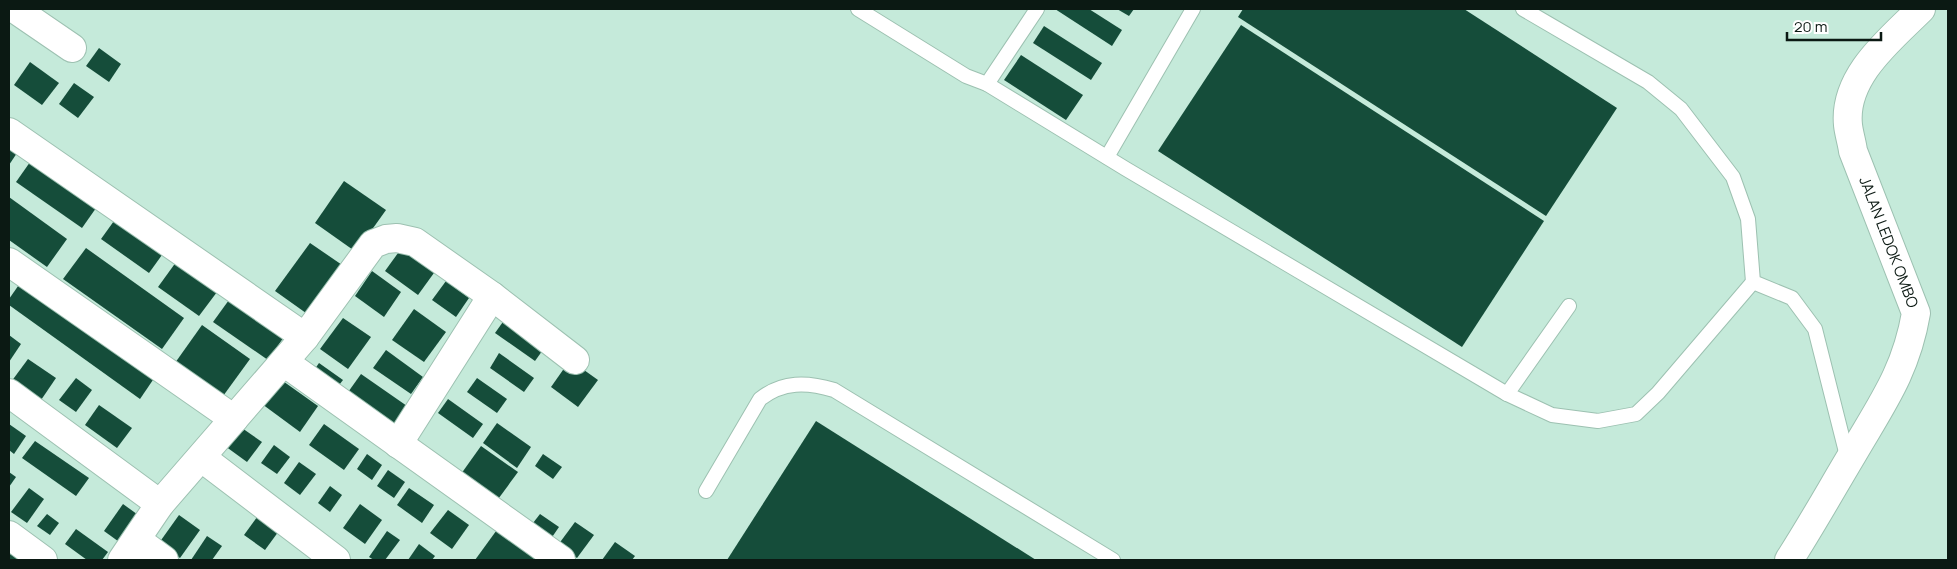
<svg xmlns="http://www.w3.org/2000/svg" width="1957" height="569" font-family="Manrope,sans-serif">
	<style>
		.building { fill: #154d3a }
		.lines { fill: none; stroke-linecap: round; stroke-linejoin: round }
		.service-casing { stroke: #9dc1b1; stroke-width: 16 }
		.minor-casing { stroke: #9dc1b1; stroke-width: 30 }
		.tertiary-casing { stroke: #9dc1b1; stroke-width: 30 }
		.service { stroke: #fff; stroke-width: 14 }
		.minor { stroke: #fff; stroke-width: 28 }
		.tertiary { stroke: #fff; stroke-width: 28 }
		.labels { text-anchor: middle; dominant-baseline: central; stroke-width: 5; stroke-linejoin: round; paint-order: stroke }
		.street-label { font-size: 15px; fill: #0b1913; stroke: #fff }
	</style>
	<rect width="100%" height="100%" fill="#c5eada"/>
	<!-- building -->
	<g class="building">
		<path d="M1055,9H1089L1122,30L1112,46Z"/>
		<path d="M1117,9H1134L1129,16Z"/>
		<path d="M1243,9H1464L1617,108L1546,216L1238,17Z"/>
		<path d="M1241,25L1544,221L1462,347L1158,151Z"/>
		<path d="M1044,26L1102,63L1091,80L1033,43Z"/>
		<path d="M99,48L121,64L109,82L86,66Z"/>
		<path d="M1021,55L1083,95L1066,120L1004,80Z"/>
		<path d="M30,62L59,83L42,105L14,85Z"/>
		<path d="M74,83L94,97L78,118L59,104Z"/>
		<path d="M9,147L17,153L9,165Z"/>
		<path d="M35,155L101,201L82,228L16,182Z"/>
		<path d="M344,181L386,210L356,252L315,223Z"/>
		<path d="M9,197L67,239L47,267L9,240Z"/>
		<path d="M119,214L167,248L149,273L101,239Z"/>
		<path d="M406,242L439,266L418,295L385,271Z"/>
		<path d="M310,243L348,269L313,318L275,291Z"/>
		<path d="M86,248L184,318L162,349L63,279Z"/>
		<path d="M179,258L220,288L199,316L158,287Z"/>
		<path d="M372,271L401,292L384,317L355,296Z"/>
		<path d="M23,279L157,374L140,399L9,305V299Z"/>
		<path d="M446,281L469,298L456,317L432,300Z"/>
		<path d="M234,293L288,331L268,360L213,322Z"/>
		<path d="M414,309L446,332L424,362L392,340Z"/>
		<path d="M343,318L371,337L348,369L320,349Z"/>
		<path d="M505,319L545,347L535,361L495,333Z"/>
		<path d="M202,325L250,359L218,403L170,370Z"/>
		<path d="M9,335L21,344L9,362Z"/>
		<path d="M386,350L423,377L411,394L373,368Z"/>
		<path d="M499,353L534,378L524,392L490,368Z"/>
		<path d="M28,359L56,378L39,403L11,382Z"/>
		<path d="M570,360L598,380L578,407L551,387Z"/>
		<path d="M319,363L343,380L333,393L310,376Z"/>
		<path d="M361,374L407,406L391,428L346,395Z"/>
		<path d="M76,378L92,390L76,412L59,400Z"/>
		<path d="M477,378L507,399L497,413L467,392Z"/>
		<path d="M280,379L318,406L300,432L262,404Z"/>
		<path d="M448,399L483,424L473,438L438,413Z"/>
		<path d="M99,405L132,428L117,448L85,425Z"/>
		<path d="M816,421L1036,560H727Z"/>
		<path d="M497,423L531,447L517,468L483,443Z"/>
		<path d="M9,424L26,436L14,454L9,450Z"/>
		<path d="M324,424L359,449L344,470L309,445Z"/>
		<path d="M239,426L262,442L247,462L225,446Z"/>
		<path d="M35,441L89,478L76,496L22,458Z"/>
		<path d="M274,445L290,457L277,474L261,463Z"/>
		<path d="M481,446L518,472L493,506L456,481Z"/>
		<path d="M367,454L382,465L372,480L357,469Z"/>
		<path d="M543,454L562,467L553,479L535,466Z"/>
		<path d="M299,462L316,474L300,495L284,483Z"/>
		<path d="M388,470L405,482L394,498L377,486Z"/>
		<path d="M9,472L16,477L9,487Z"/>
		<path d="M330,486L342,495L330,512L318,503Z"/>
		<path d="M29,488L44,499L27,523L11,512Z"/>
		<path d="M409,488L434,505L422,523L397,505Z"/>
		<path d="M123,504L141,517L122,544L104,531Z"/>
		<path d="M360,504L382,520L365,544L343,528Z"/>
		<path d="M263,509L284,524L265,550L244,535Z"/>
		<path d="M448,510L469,525L452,549L430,533Z"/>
		<path d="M47,514L59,523L50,535L37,526Z"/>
		<path d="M540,514L559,527L546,546L526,532Z"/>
		<path d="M179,515L200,530L180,558L159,543Z"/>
		<path d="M575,522L594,535L577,558L558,545Z"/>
		<path d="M499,527L547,560H475Z"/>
		<path d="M76,529L108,552L102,560H87L65,544Z"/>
		<path d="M387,531L400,540L385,560H374L369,557Z"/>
		<path d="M207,536L222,546L212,560H191Z"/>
		<path d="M615,542L635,556L632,560H602Z"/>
		<path d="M419,544L435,556L432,560H408Z"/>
		<path d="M9,551L22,560H9Z"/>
	</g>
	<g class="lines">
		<defs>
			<g id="service">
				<path d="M858,9L966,76L987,84L1037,9"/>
				<path d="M1523,9L1648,82L1681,109L1733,177L1748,219L1753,282L1792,298L1815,329L1848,460"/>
				<path d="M987,84L1126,169L1507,394L1552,415L1598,421L1636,414L1658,393L1753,282"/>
				<path d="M1107,157L1193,9"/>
				<path d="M1507,394L1569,306"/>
				<path d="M706,491L760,399C783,381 807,382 834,390L1113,560"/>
			</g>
			<g id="minor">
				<path d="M15,9L72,48"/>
				<path d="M9,132L305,337"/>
				<path d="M9,262L234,419"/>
				<path d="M284,362L561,560"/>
				<path d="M9,393L160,504"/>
				<path d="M398,444L492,296"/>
				<path d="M202,458L336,560"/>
				<path d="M9,535L43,560"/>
				<path d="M137,540L164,560"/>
				<path d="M122,560L160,504L305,337L373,244L386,239L397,238L415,242L492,296L575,360"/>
			</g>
			<path id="tertiary" d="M1789,560C1811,526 1831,490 1852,455C1881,405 1906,372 1916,313L1853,151C1852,143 1849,134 1848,125C1843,76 1891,39 1921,9"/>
		</defs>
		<!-- service casing -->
		<use href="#service" class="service-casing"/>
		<!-- minor casing -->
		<use href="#minor" class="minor-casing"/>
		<!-- tertiary casing -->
		<use href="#tertiary" class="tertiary-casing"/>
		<!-- service -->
		<use href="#service" class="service"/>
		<!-- minor -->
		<use href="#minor" class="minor"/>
		<!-- tertiary -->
		<use href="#tertiary" class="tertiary"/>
	</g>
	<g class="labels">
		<!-- street labels -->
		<g class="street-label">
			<text transform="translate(1889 242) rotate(69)">JALAN LEDOK OMBO</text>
		</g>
	</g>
	<!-- border -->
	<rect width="1957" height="569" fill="none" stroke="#0b1913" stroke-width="20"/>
	<!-- scale -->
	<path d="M1787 32v8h94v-8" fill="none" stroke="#0b1913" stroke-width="2.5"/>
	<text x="1794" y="32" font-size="15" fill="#0b1913" stroke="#ffffff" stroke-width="4" paint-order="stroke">20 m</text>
</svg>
